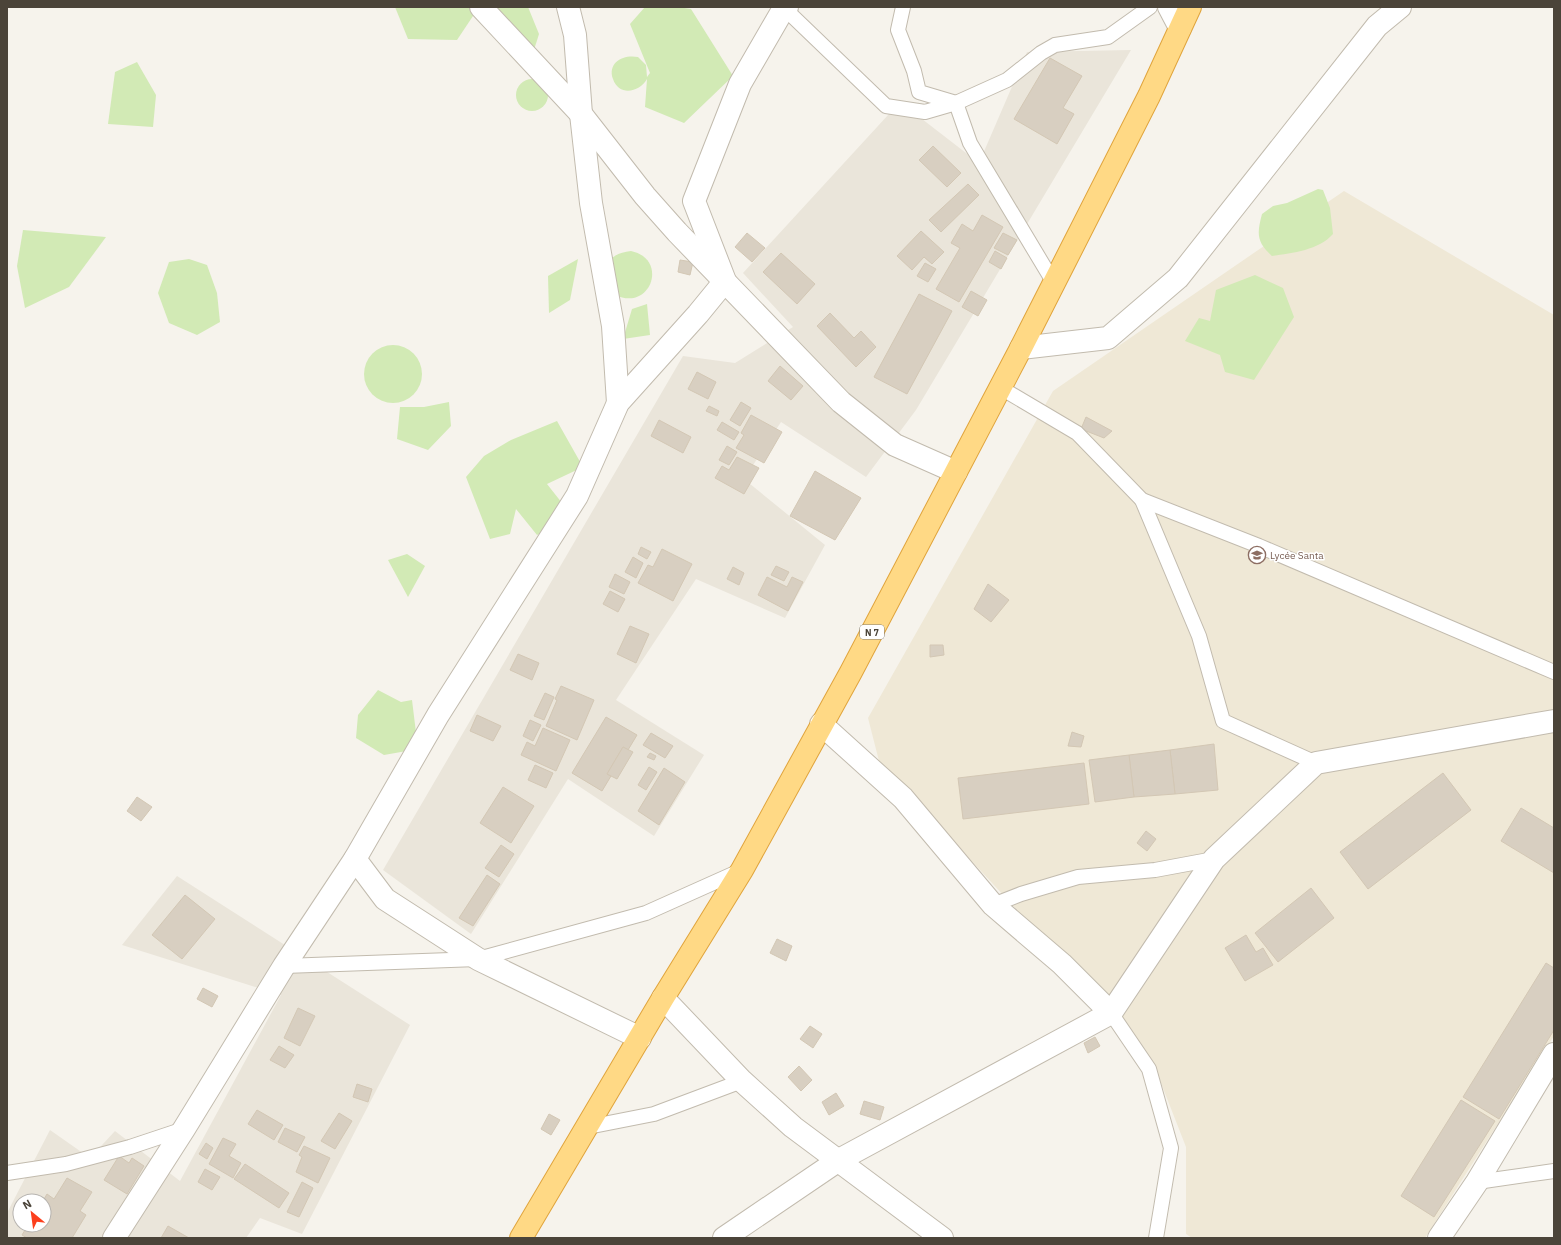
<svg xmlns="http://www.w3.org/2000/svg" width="1561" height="1245" font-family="'IBM Plex Sans',sans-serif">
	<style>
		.residential { fill: #eae5da; fill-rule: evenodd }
		.education { fill: #efe8d6 }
		.green { fill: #d2eab5 }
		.building { fill: #d8cfc1; stroke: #d3c7b4 }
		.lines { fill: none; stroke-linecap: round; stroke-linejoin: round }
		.service-casing { stroke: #c2bbae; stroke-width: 16 }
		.minor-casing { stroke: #c2bbae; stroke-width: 24 }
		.trunk-casing { stroke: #e0a43c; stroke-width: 24 }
		.service { stroke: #fff; stroke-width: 14 }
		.minor { stroke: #fff; stroke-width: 22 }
		.trunk { stroke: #ffd985; stroke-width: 22 }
		.labels { text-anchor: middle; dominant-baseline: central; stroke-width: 3; stroke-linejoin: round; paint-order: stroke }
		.shield { fill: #fff; stroke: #817c74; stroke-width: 1 }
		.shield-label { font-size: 9px; font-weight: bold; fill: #4b4439 }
		.education-label { font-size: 10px; fill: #785e54; stroke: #fff; text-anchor: start }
	</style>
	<rect width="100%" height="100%" fill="#f6f3ec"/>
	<!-- residential -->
	<g class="residential">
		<path d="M1131,50L916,410L866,477L781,422L744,479L825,545L785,618L696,579L616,700L704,755L654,836L568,779L471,934L383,870L683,356L735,363L793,327L743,273L900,102L979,163L1027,52Z"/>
		<path d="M177,876L410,1025L302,1234L260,1218L246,1238H7V1213L50,1130L90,1158L115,1131L180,1181L281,995L122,945ZM20,1201H44V1225H20Z"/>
	</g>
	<!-- education -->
	<path class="education" d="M1344,191L1554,315V1036L1425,1238H1192L1186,1234V1147L1152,1060L1098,989L1030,924L879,761L868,718L1053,391Z"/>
	<!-- green -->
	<g class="green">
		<path d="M395,7H474L475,13L457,40L408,39Z"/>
		<path d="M484,7H528L539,34L533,53Z"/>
		<path d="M645,7H678L691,9L733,76L684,123L645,107L647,79C640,92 619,97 613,79C607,62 624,54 638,57L646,65L647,77L650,73L630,24Z"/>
		<path d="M137,62L156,95L153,127L108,124L115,72Z"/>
		<circle cx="532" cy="95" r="16"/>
		<path d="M1318,189L1323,190L1330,208L1333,234C1319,250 1293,253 1272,256C1256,242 1257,233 1262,214L1273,206L1287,203Z"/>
		<path d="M23,230L106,237L69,287L25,308L17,266Z"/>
		<path d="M631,251C669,259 651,312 615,295L610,260C616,254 622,252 631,251Z"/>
		<path d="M189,259L207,265L217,293L220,322L197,335L169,323L158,293L169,262Z"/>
		<path d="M578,259L570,300L549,313L548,276Z"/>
		<path d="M1255,275L1283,288L1294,317L1254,380L1225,372L1220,355L1185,341L1199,318L1210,321L1216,290Z"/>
		<path d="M647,304L650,335L623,339L632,309Z"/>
		<circle cx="393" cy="374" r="29"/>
		<path d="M449,402L451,426L428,450L397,439L400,407H424Z"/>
		<path d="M557,421L583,467L547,484L562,503L560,523L537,535L516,509L510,534L490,539L466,477L484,456L511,440Z"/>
		<path d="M407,554L425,566L408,597L388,560Z"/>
		<path d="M378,690L401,702L412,700L418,749L384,755L356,738L358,715Z"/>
	</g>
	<!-- building -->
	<g class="building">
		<path d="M1050,58L1082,76L1063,108L1074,114L1057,144L1014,119Z"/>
		<path d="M933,146L961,173L947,187L919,160Z"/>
		<path d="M968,184L979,195L941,232L929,220Z"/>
		<path d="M982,215L1003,227L959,302L936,289L960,248L951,243L962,224L973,231Z"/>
		<path d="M921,231L944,252L932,264L924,257L912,270L897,256Z"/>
		<path d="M747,233L765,248L752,262L735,247Z"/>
		<path d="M1003,233L1017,240L1008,255L994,248Z"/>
		<path d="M995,251L1007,258L1001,269L989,262Z"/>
		<path d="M781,253L815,284L797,304L763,272Z"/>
		<path d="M680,260L693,262L690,275L678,272Z"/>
		<path d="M925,263L936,269L928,282L917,276Z"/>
		<path d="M971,291L987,300L978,316L962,307Z"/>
		<path d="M919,294L952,311L907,394L874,377Z"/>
		<path d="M830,313L854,338L861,331L876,347L856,367L817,326Z"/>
		<path d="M780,366L803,386L791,400L768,381Z"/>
		<path d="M697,372L716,382L708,399L688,389Z"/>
		<path d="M741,402L751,408L740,426L730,420Z"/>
		<path d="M709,406L719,411L717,416L706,411Z"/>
		<path d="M751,415L782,432L764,463L736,448L744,435L741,433Z"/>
		<path d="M1086,417L1112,431L1104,438L1081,429Z"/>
		<path d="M659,420L691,437L683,453L651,436Z"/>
		<path d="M722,422L739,432L734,440L717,430Z"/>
		<path d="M727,446L737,452L729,465L719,460Z"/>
		<path d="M737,457L759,468L744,494L715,478L722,466L729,470Z"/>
		<path d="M815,471L861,498L835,540L790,516Z"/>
		<path d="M641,547L651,552L647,559L638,554Z"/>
		<path d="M662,549L692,564L673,601L638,583L648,565L653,567Z"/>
		<path d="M633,557L643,563L636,578L625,572Z"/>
		<path d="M776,566L789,572L784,581L771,575Z"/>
		<path d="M733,567L744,573L739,585L727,579Z"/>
		<path d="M615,574L630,582L624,594L609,587Z"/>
		<path d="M767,577L787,587L792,577L803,582L788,611L758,595Z"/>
		<path d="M988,584L1009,600L991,622L974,609Z"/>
		<path d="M610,591L625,599L618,612L603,604Z"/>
		<path d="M630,626L649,634L636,663L617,654Z"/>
		<path d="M930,645H943L944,655L930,657Z"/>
		<path d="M518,654L539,663L532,680L510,670Z"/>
		<path d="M561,686L594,700L577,740L546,726L557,700L555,699Z"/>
		<path d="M545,693L554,697L544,720L534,716Z"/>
		<path d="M477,715L501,726L493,741L470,731Z"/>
		<path d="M606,717L637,735L628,750L623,747L607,774L611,776L602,791L572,773Z"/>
		<path d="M530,720L541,725L533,741L523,736Z"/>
		<path d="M543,728L570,740L556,771L521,755L527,742L535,746Z"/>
		<path d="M1072,732L1084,736L1081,747L1068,746Z"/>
		<path d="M651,733L673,746L665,758L643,745Z"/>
		<path d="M1214,744L1218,790L1175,794L1170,750Z"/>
		<path d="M623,747L633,752L617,779L607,774Z"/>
		<path d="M1170,750L1175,794L1134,797L1129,755Z"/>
		<path d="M650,753L656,756L654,760L647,757Z"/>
		<path d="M1129,755L1134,797L1095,802L1089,760Z"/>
		<path d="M1084,763L1089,804L963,819L958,778Z"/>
		<path d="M535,765L553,773L546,788L528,780Z"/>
		<path d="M649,767L657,772L646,790L638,785Z"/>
		<path d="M664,768L685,782L659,825L638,811Z"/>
		<path d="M1443,773L1471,810L1368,889L1340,852Z"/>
		<path d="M503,787L534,806L511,843L480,823Z"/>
		<path d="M137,797L152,807L141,821L127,811Z"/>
		<path d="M1521,808L1554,828V873L1501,841Z"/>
		<path d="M1146,831L1156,839L1147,851L1137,843Z"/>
		<path d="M501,845L514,854L499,877L485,868Z"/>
		<path d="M487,875L500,884L473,926L459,918Z"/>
		<path d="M1311,888L1334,918L1278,962L1255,933Z"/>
		<path d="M185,895L215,919L182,959L152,935Z"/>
		<path d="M1246,935L1256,952L1263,948L1273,965L1245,981L1225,948Z"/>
		<path d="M777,939L792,946L786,961L770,953Z"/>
		<path d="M1546,963L1554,968V1030L1499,1119L1463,1097Z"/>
		<path d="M203,988L218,996L212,1007L197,999Z"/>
		<path d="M298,1008L315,1016L300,1046L284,1038Z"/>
		<path d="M810,1026L822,1034L813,1048L800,1039Z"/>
		<path d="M1095,1037L1100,1046L1088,1053L1084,1043Z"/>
		<path d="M279,1046L294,1055L285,1068L270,1060Z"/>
		<path d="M799,1066L812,1080L801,1091L788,1077Z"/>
		<path d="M357,1084L372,1089L368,1102L353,1097Z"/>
		<path d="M836,1093L844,1106L829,1115L822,1102Z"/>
		<path d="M1461,1100L1495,1121L1434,1217L1401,1196Z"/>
		<path d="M864,1101L884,1107L880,1120L860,1114Z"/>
		<path d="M257,1110L283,1125L274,1140L248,1124Z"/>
		<path d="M339,1113L352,1121L335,1149L321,1141Z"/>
		<path d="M549,1114L560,1120L551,1135L541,1129Z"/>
		<path d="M285,1128L305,1137L297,1152L278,1142Z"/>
		<path d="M223,1138L236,1144L229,1156L241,1163L233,1178L209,1164Z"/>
		<path d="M206,1143L213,1148L207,1159L199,1154Z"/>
		<path d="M304,1146L330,1158L318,1183L296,1172L302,1157L299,1155Z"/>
		<path d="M119,1156L129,1163L132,1158L144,1166L127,1194L104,1180Z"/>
		<path d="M245,1164L289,1193L279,1208L234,1179Z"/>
		<path d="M205,1169L220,1177L212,1190L198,1182Z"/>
		<path d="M67,1178L92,1192L80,1211L86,1215L72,1238H27L22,1235L28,1225H44V1201H43L47,1194L54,1199Z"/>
		<path d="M302,1182L313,1188L299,1217L287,1212Z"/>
		<path d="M168,1226L189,1238H161Z"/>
	</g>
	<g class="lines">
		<defs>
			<g id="service">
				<path d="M903,7L898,30L914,71L919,92L956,103L970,143L1054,283"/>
				<path d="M784,8L886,106L925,112L956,103L1007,80L1041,53L1055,45L1108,37L1150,7"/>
				<path d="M1001,388L1077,433L1142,500L1259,546L1554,672"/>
				<path d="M1142,500L1199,636L1223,721L1316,763"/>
				<path d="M993,905L1021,894L1078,877L1155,870L1214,859"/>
				<path d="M284,966L478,959L646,913L742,870"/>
				<path d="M1111,1013L1149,1069L1171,1148L1156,1238"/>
				<path d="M588,1127L654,1114L742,1081"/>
				<path d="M7,1173L66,1164L130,1147L184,1129"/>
				<path d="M1477,1182L1554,1171"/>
			</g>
			<g id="minor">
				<path d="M481,7L581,114L645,196L677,232L841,402L895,445L956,472"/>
				<path d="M568,7L575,35L581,114L591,203L613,326L618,403"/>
				<path d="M1169,7L1180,28"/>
				<path d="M1021,348L1108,338L1178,278L1377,26L1400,7"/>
				<path d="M821,724L903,798L993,905L1062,964L1111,1013"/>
				<path d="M355,859L385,899L478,959L640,1038"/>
				<path d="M663,998L742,1081L793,1127L942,1238"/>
				<path d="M114,1238L184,1129L284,966L355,859L438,715L577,496L618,403L698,314L725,281L694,201L740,84L784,8L787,7"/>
				<path d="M724,1238L839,1160L1111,1013L1214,859L1316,763L1554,721"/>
				<path d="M1439,1238L1477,1182L1554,1054"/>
			</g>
			<path id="trunk" d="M521,1238L663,998L742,870L851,672L1021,348L1149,96L1190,7"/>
		</defs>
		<!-- service casing -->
		<use href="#service" class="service-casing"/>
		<!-- minor casing -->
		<use href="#minor" class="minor-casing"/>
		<!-- trunk casing -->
		<use href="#trunk" class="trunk-casing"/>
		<!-- service -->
		<use href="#service" class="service"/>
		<!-- minor -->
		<use href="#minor" class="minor"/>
		<!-- trunk -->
		<use href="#trunk" class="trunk"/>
	</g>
	<!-- icons -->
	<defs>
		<symbol id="school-ring" viewBox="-11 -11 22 22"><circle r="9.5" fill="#fff" stroke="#8d6e63" stroke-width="1.5"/><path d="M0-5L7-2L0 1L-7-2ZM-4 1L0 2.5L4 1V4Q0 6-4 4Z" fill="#8d6e63"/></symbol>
	</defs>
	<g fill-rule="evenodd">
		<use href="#school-ring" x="1247" y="545" width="20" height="20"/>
	</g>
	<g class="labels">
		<!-- shield labels -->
		<rect class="shield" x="860" y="625" width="24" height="14" rx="3"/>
		<g class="shield-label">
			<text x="872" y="632">N 7</text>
		</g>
		<!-- education labels -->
		<g class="education-label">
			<text x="1270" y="555">Lycée Santa</text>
		</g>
	</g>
	<!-- border -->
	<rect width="1561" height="1245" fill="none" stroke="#4b4439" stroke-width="16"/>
	<!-- north arrow -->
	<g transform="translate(32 1213) rotate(331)"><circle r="19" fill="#ffffff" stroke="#b7b4b0"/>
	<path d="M0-3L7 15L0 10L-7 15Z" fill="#fc3f1d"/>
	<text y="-6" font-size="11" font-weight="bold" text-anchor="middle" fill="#4b4439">N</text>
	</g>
</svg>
